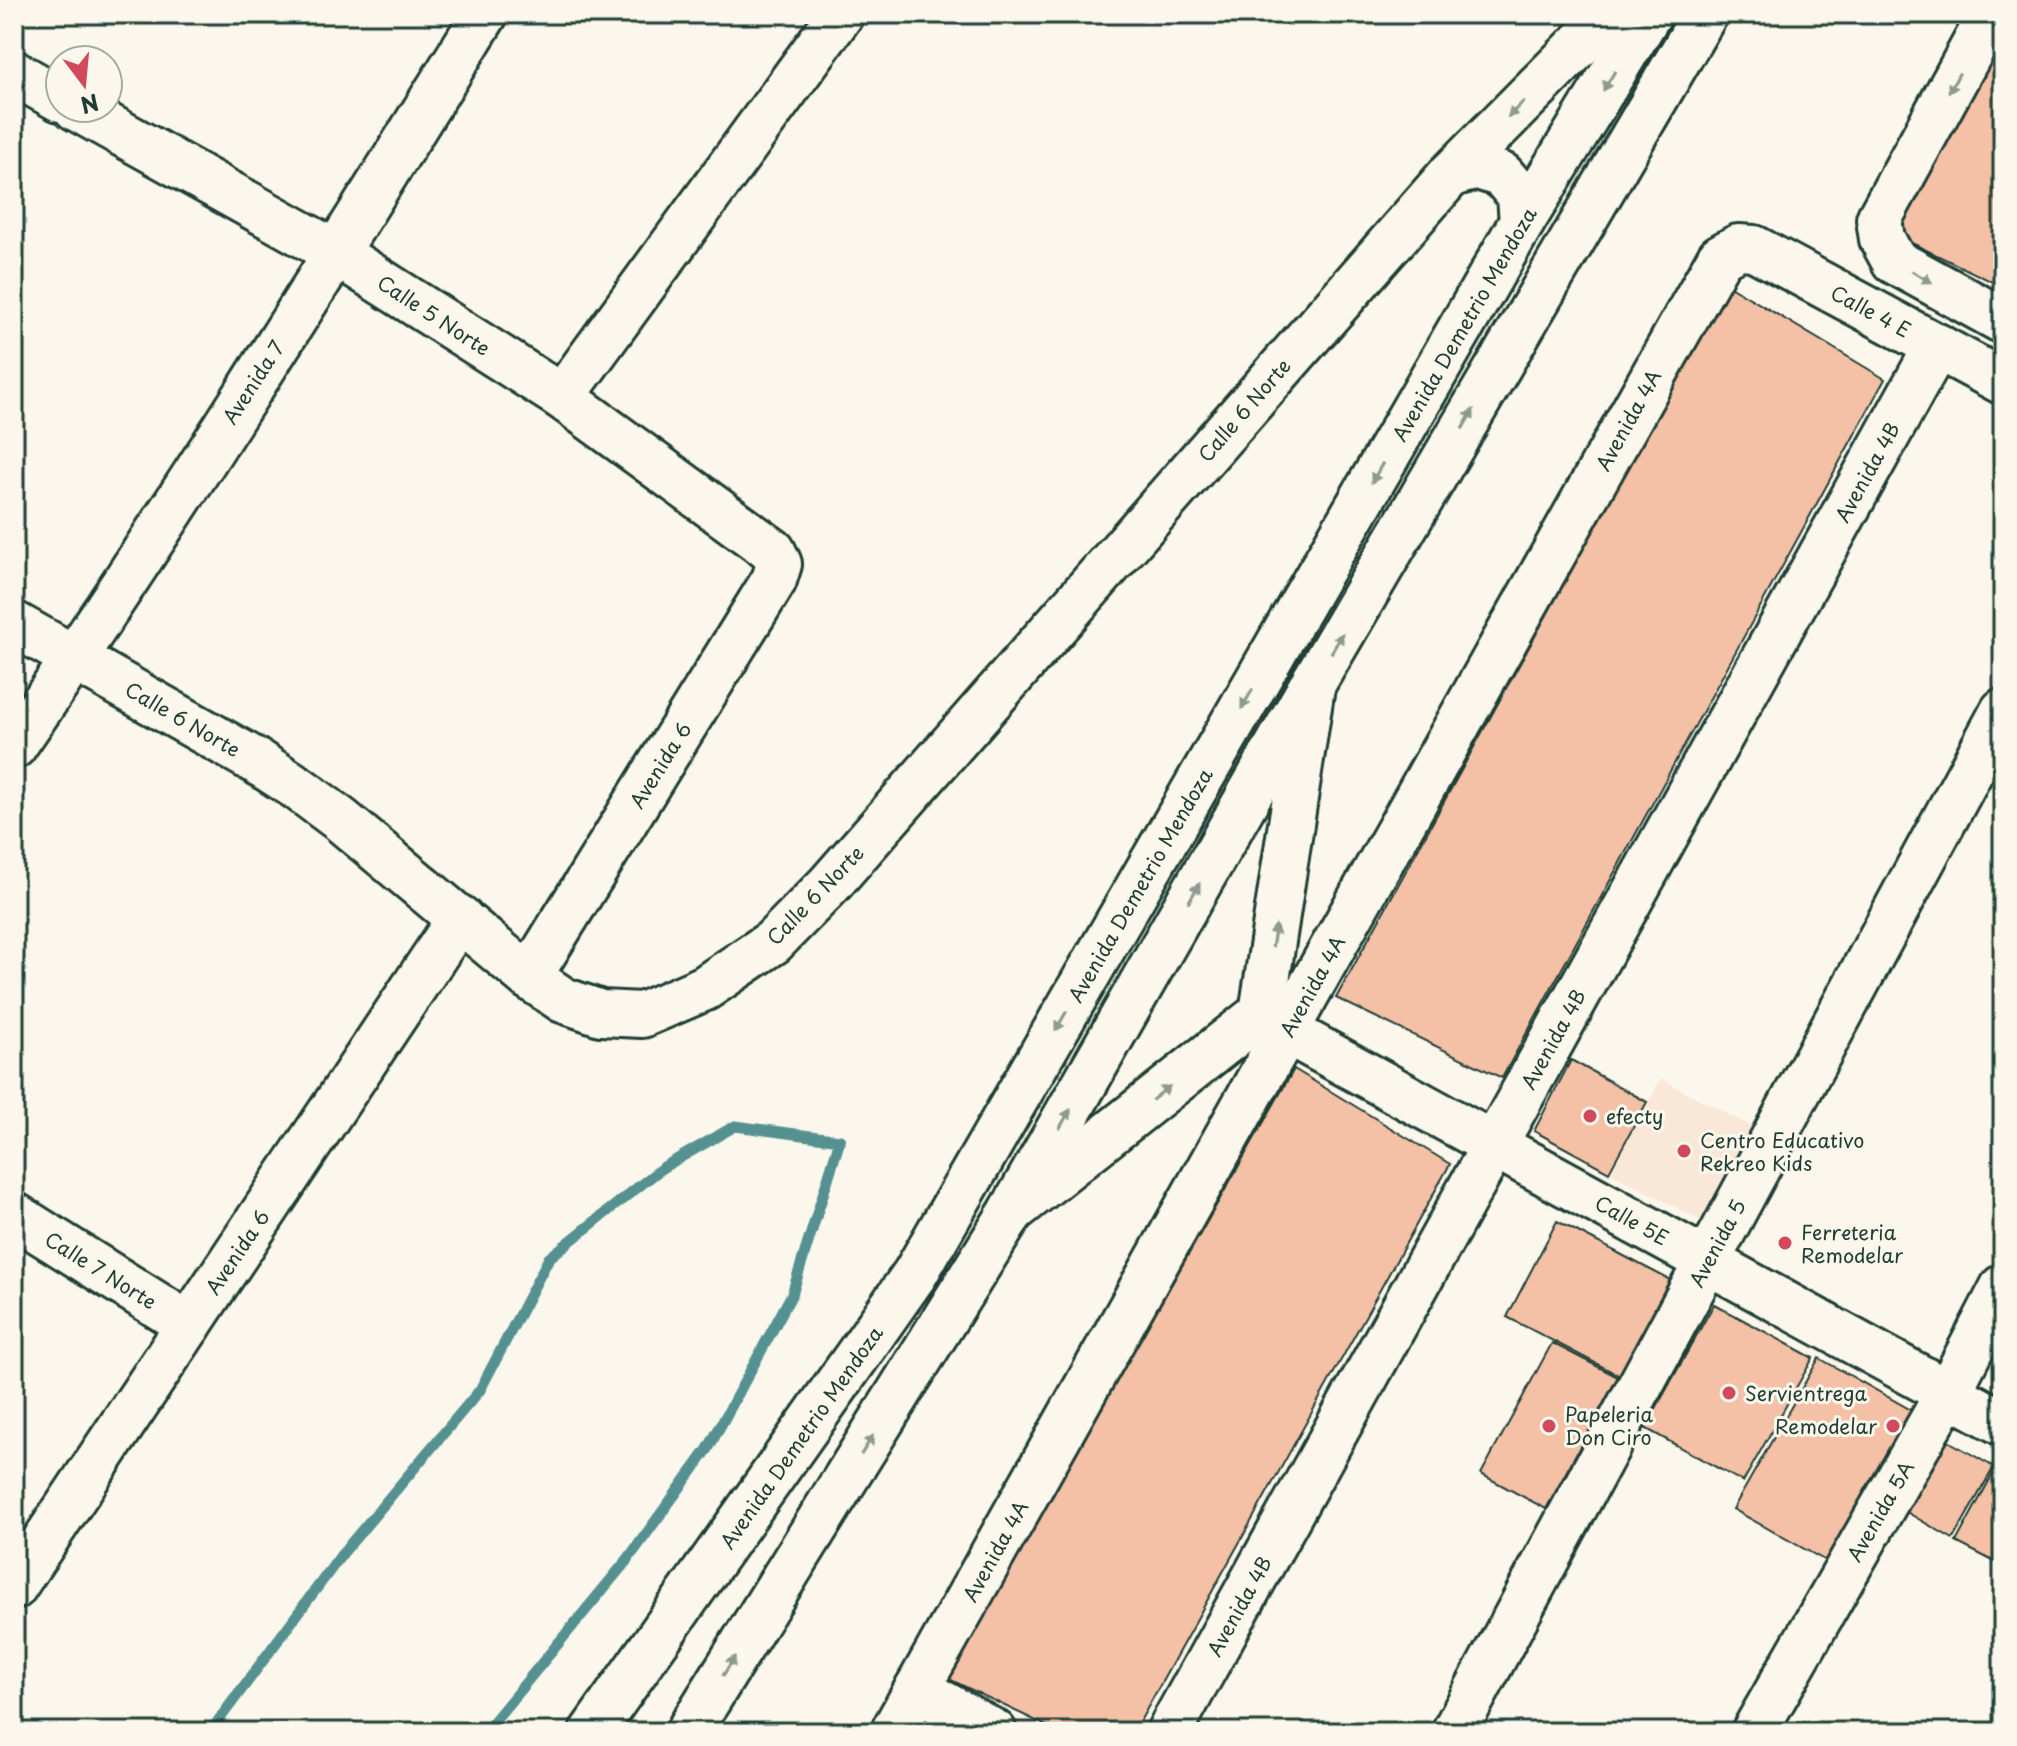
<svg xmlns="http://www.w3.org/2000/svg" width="2017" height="1746" font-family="'Playpen Sans',sans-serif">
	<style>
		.built { fill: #f9e7d7 }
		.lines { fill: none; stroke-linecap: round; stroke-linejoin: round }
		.stream { stroke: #549191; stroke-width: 11 }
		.building { fill: #f5c1a6; stroke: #1f3d34; stroke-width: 2 }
		.minor-casing { stroke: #1f3d34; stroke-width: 50 }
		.major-casing { stroke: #1f3d34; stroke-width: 50 }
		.minor { stroke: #fbf7ec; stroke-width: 44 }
		.major { stroke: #fbf7ec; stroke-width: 44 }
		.oneway { fill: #8d9a90 }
		.poi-dot { fill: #d1495b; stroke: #fbf7ec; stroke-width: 3 }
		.labels { text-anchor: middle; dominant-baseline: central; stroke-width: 6; stroke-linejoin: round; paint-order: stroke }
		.street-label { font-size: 20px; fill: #1f3d34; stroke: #fbf7ec }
		.poi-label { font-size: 20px; fill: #1f3d34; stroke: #fbf7ec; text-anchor: start }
	</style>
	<rect width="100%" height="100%" fill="#fbf7ec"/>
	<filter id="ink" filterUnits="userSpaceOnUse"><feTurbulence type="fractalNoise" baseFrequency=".0125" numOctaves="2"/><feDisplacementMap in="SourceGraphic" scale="16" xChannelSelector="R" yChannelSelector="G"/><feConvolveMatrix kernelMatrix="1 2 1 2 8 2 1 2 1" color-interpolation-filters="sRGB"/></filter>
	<g filter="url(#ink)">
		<!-- built -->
		<path class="built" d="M1661,1079L1756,1129L1706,1223L1611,1173Z"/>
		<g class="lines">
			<!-- stream -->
			<path class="stream" d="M210,1732L342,1554L480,1390L549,1258L662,1168L735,1126L840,1140L792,1294L708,1449L628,1559L485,1732"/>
		</g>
		<!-- building -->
		<g class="building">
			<path d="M2003,39V287L1895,235Z"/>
			<path d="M1728,285L1885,379L1502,1078L1336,998Z"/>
			<path d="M1571,1060L1647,1102L1609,1172L1534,1131Z"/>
			<path d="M1294,1069L1450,1164L1134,1732H1059L947,1678Z"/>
			<path d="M1557,1221L1670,1280L1620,1376L1507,1317Z"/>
			<path d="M1714,1304L1813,1358L1743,1482L1645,1428Z"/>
			<path d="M1552,1343L1618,1377L1546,1509L1481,1474Z"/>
			<path d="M1819,1358L1925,1418L1840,1569L1733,1509Z"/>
			<path d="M1936,1434L1994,1467L1953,1539L1896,1506Z"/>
			<path d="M1996,1468L2003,1472V1566L1956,1542Z"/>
		</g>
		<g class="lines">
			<defs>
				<g id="minor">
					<path d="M1991,14L1879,219L1882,239L1894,261L2003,321"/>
					<path d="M14,73L60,99"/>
					<path d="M76,108L336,253L562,397L773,551L779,564L774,580L529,977"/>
					<path d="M1451,174L1478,167L1502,175L1520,196L1522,222"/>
					<path d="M562,397L841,14"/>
					<path d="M14,624L256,761L298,788L341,820L529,977L563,1000L601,1013L642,1015L705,988L773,942L829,885L1451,174L1610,14"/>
					<path d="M14,746C179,507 332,260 485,14"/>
					<path d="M1263,1014L1286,1031L2003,1423"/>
					<path d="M1012,1211L1262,1013L1312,687"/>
					<path d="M14,1215L189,1325"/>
					<path d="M14,1587L460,918"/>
					<path d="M917,1689L994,1732"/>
					<path d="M893,1732L1720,257L1738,247L1754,248L2003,382"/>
					<path d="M1169,1732L1937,346"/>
					<path d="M1454,1732L2003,711"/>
					<path d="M1754,1732L1948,1393L2003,1287"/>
				</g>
				<g id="major">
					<path d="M592,1732L915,1274L1522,222L1649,14"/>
					<path d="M688,1732L1012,1211L1312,685L1705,14"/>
				</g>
			</defs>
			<!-- minor casing -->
			<use href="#minor" class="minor-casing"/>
			<!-- major casing -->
			<use href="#major" class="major-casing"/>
			<!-- minor -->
			<use href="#minor" class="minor"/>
			<!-- major -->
			<use href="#major" class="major"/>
		</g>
		<!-- one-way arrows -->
		<defs><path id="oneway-solid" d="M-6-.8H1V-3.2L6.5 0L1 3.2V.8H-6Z" transform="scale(2)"/></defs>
		<g class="oneway">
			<use href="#oneway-solid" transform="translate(1609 81) rotate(121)"/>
			<use href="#oneway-solid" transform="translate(1954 83) rotate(118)"/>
			<use href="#oneway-solid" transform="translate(1516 109) rotate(135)"/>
			<use href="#oneway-solid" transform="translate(1922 277) rotate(29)"/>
			<use href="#oneway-solid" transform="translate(1468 419) rotate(-60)"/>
			<use href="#oneway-solid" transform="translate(1377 473) rotate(120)"/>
			<use href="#oneway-solid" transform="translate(1337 643) rotate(-60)"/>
			<use href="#oneway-solid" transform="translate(1247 699) rotate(120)"/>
			<use href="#oneway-solid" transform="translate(1194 893) rotate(-60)"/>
			<use href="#oneway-solid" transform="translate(1274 936) rotate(-81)"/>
			<use href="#oneway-solid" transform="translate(1061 1021) rotate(120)"/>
			<use href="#oneway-solid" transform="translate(1161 1093) rotate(-38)"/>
			<use href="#oneway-solid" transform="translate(1065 1119) rotate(-60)"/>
			<use href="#oneway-solid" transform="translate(867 1445) rotate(-58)"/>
			<use href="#oneway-solid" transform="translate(729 1666) rotate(-58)"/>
		</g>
	</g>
	<!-- markers -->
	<g class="poi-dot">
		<circle cx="1590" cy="1116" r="8"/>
		<circle cx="1684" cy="1151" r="8"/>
		<circle cx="1785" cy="1243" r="8"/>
		<circle cx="1729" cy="1393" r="8"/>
		<circle cx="1549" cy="1426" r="8"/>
		<circle cx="1893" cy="1426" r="8"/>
	</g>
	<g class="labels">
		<!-- street labels -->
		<g class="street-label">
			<text transform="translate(1871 311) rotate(28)">Calle 4 E</text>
			<text transform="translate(434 315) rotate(33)">Calle 5 Norte</text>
			<text transform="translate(1464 324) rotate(-60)">Avenida Demetrio Mendoza</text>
			<text transform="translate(253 382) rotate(-57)">Avenida 7</text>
			<text transform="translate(1244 410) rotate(-49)">Calle 6 Norte</text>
			<text transform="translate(1628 420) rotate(-61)">Avenida 4A</text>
			<text transform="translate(1867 472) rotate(-61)">Avenida 4B</text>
			<text transform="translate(183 719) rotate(30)">Calle 6 Norte</text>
			<text transform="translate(660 765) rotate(-58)">Avenida 6</text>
			<text transform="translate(1140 885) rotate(-60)">Avenida Demetrio Mendoza</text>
			<text transform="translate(815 895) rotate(-46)">Calle 6 Norte</text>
			<text transform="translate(1312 986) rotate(-61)">Avenida 4A</text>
			<text transform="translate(1553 1039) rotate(-61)">Avenida 4B</text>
			<text transform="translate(1632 1220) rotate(29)">Calle 5E</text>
			<text transform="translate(1717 1243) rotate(-62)">Avenida 5</text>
			<text transform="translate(237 1252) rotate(-56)">Avenida 6</text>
			<text transform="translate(101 1270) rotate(32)">Calle 7 Norte</text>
			<text transform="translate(801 1437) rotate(-55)">Avenida Demetrio Mendoza</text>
			<text transform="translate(1880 1511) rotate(-60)">Avenida 5A</text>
			<text transform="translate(995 1551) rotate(-61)">Avenida 4A</text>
			<text transform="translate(1239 1606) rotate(-61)">Avenida 4B</text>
		</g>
		<!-- poi labels -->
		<g class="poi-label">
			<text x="1606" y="1116">efecty</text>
			<text x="1700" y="1140">Centro Educativo<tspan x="1700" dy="23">Rekreo Kids</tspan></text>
			<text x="1801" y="1232">Ferreteria<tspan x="1801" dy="23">Remodelar</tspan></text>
			<text x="1745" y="1393">Servientrega</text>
			<text x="1565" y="1414">Papeleria<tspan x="1565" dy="23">Don Ciro</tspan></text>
			<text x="1877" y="1426" text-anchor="end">Remodelar</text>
		</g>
	</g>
	<!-- margin -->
	<rect width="2017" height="1746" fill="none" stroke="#fbf7ec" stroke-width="48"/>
	<rect x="24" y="24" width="1969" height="1698" fill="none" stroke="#1f3d34" stroke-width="3" filter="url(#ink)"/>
	<!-- north arrow -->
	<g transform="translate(84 84) rotate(164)"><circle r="38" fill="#fbf7ec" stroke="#a3ada2" stroke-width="2"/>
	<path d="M0-6L14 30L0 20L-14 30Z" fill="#d1495b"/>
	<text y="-12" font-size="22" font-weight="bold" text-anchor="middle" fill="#1f3d34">N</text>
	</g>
</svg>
